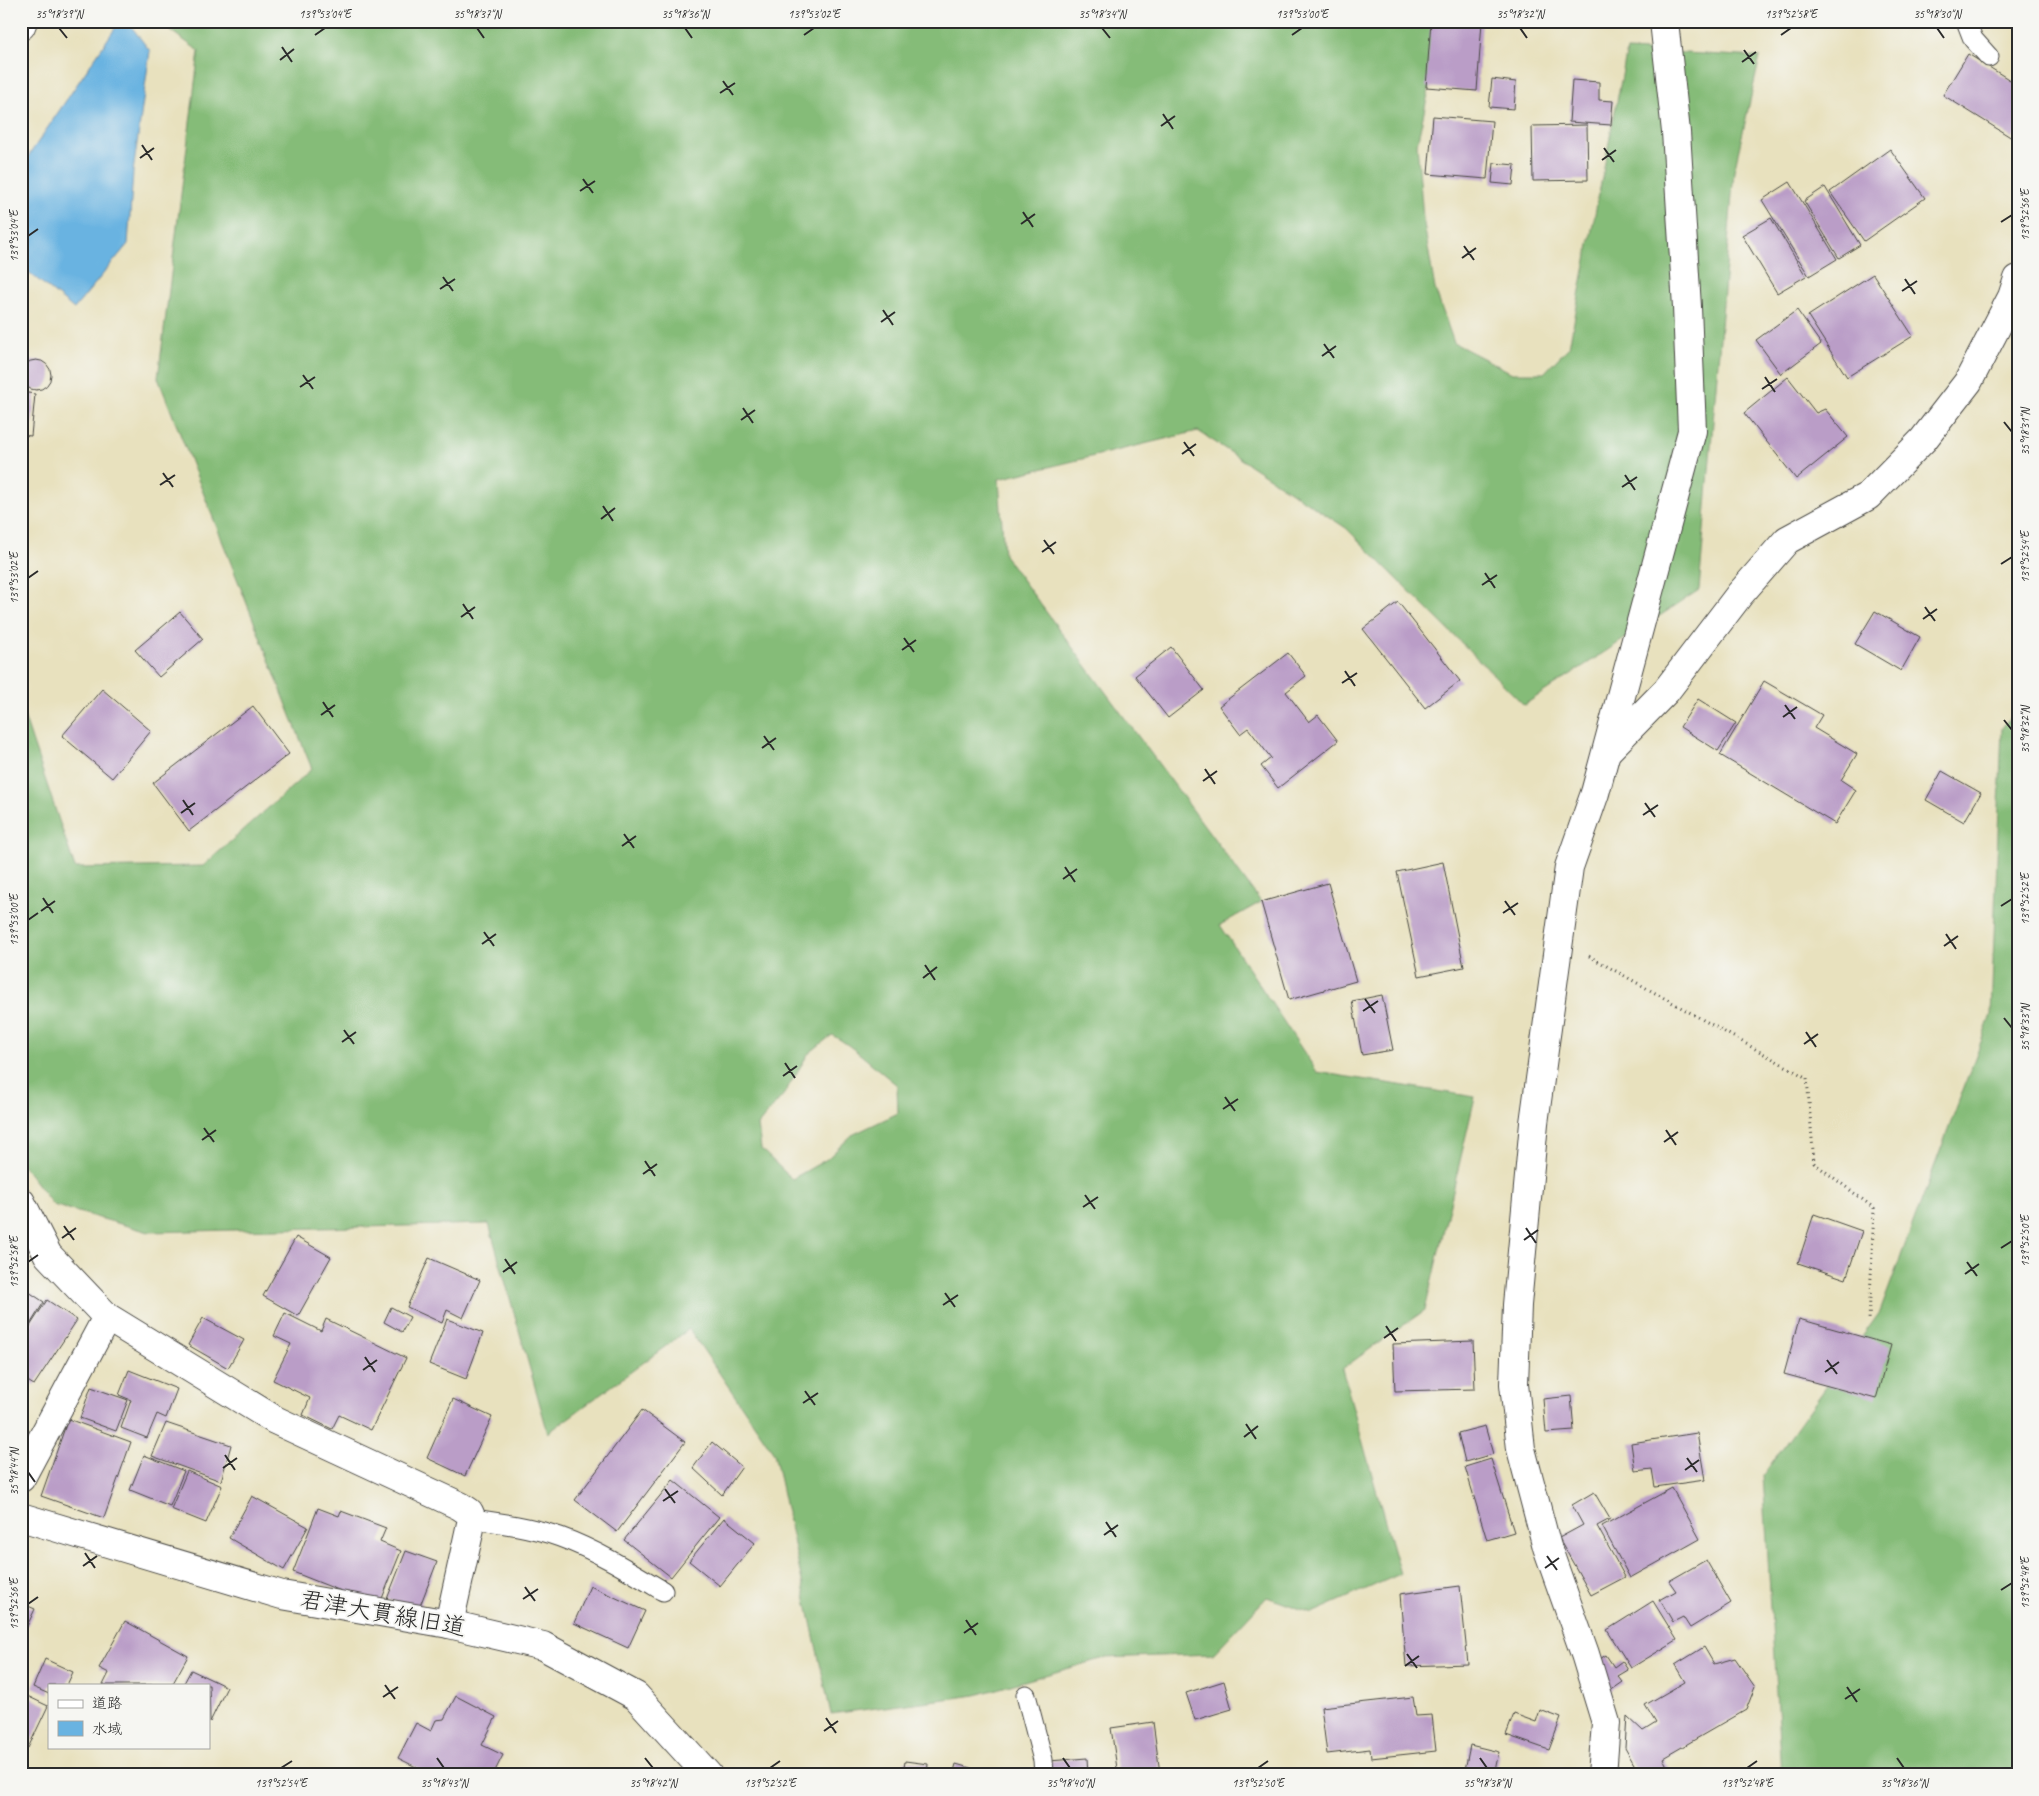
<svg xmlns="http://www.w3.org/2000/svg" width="2039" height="1796" font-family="Caveat,'Klee One',sans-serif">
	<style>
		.forest { fill: #85bc78; stroke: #587452; fill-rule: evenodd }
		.water { fill: #69b3e1; stroke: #4a6f86 }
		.building { fill: #ba9dc7 }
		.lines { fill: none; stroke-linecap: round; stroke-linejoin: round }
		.lane-casing { stroke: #474641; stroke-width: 21 }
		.street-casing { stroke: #474641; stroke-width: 30 }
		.path { stroke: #474641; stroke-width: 3; stroke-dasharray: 1 4; stroke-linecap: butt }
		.lane { stroke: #fff; stroke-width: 19 }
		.street { stroke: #fff; stroke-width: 28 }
		.ticks { fill: none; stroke: #2b2b2b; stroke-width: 2 }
		.labels { text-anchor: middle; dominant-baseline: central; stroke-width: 4; stroke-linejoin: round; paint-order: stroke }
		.street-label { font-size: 24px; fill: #2b2b2b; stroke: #f6f6f2 }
		.neatline { fill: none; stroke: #2b2b2b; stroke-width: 2 }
		.ticks-label { font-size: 12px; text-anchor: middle; fill: #2b2b2b }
	</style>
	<rect width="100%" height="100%" fill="#f6f6f2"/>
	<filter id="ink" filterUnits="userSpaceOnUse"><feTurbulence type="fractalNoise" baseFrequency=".02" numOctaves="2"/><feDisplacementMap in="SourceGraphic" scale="10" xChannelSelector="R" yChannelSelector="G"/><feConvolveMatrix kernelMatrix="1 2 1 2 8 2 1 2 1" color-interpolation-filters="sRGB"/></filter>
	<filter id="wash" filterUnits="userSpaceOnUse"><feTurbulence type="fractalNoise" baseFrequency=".0096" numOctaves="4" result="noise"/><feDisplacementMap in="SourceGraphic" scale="20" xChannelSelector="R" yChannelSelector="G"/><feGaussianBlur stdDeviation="1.12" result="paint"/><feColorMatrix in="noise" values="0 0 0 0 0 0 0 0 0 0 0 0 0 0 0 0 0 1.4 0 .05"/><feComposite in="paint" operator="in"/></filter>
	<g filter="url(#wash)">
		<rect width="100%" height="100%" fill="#e8e1be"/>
		<!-- forest -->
		<g class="forest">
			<path d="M157,21H1444L1417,144L1423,218L1435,289L1454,343L1512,373H1544L1569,347L1627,50L1760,57L1734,171L1699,590L1524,705L1346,528L1198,431L999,479L1004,555L1261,902L1220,925L1317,1072L1475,1097L1425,1310L1342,1369L1400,1574L1312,1613L1267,1597L1213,1654L1104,1658L976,1695L831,1714L774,1453L689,1329L548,1433L489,1224L149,1232L53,1205L21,1163V707L75,868L203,866L312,769L158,378L199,51ZM832,1035C856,1048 875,1068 897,1085L898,1113L852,1135L827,1159L792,1179L761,1149L758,1125L784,1094L808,1054Z"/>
			<path d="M2018,707V1775H1781L1763,1475L1880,1312L1991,1015L2002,728Z"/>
		</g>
		<!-- water -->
		<path class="water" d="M120,21H127L150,51L133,172L128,244L74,309L21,266V167Z"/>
		<g id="blocks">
			<!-- building -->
			<g class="building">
				<path d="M1431,21H1482L1477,91L1426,87Z"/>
				<path d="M1968,54L2018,85V129L2012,138L1943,95Z"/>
				<path d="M1492,79L1516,82L1514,109L1489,107Z"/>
				<path d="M1572,80L1599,82V100L1613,101L1611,125L1569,122Z"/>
				<path d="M1433,116L1492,121L1487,179L1428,174Z"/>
				<path d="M1587,125L1588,180L1533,181L1532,126Z"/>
				<path d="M1890,149L1925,198L1864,241L1830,192Z"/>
				<path d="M1494,163L1515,165L1513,185L1492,183Z"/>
				<path d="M1790,182L1837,259L1809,276L1762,200Z"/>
				<path d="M1825,187L1860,245L1839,258L1804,201Z"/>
				<path d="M1771,218L1806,276L1777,293L1742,235Z"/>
				<path d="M1873,274L1913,336L1847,377L1808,316Z"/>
				<path d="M1797,310L1821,344L1781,374L1756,340Z"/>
				<circle cx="36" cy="375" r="15"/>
				<path d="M1788,377L1816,413L1825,409L1848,437L1796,479L1744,413Z"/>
				<path d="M21,392L35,394L31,436L21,435Z"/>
				<path d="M1398,602L1460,681L1425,708L1363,629Z"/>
				<path d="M1875,611L1920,637L1901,671L1855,644Z"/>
				<path d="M180,612L203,639L159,677L135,650Z"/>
				<path d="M1171,647L1204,690L1168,718L1135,676Z"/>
				<path d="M1288,653L1306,676L1286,692L1309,722L1318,715L1338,741L1278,788L1261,766L1271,758L1248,728L1240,734L1219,706Z"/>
				<path d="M1764,681L1822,715L1814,728L1857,754L1841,780L1856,790L1835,824L1720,755Z"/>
				<path d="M102,689L151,731L112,778L62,736Z"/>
				<path d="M1698,699L1736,723L1718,751L1680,727Z"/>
				<path d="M253,706L289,754L189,831L153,783Z"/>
				<path d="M1942,771L1981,793L1964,822L1926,800Z"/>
				<path d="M1443,862L1464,967L1419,976L1397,872Z"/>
				<path d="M1328,883L1356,981L1289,1000L1261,902Z"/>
				<path d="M1382,995L1393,1050L1362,1055L1352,1001Z"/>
				<path d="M1814,1214L1862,1231L1846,1279L1798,1263Z"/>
				<path d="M296,1237L331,1257L298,1316L263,1296Z"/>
				<path d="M429,1258L480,1280L463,1318L447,1310L442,1323L407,1307Z"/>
				<path d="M26,1290L44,1302L21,1339V1298Z"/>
				<path d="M47,1300L77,1320L34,1385L21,1377V1365L28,1355L21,1350V1340Z"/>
				<path d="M391,1307L410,1317L402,1332L384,1322Z"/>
				<path d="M285,1313L321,1331L326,1319L406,1358L371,1430L339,1415L332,1429L303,1415L310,1398L273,1380L291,1344L274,1336Z"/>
				<path d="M203,1318L244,1340L228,1368L188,1345Z"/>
				<path d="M447,1319L483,1333L466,1379L429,1364Z"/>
				<path d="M1799,1319L1891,1345L1876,1399L1784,1374Z"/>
				<path d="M1473,1341L1475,1389L1395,1391L1393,1344Z"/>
				<path d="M129,1370L177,1389L166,1418L157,1414L147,1438L121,1428L131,1400L119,1395Z"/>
				<path d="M91,1387L128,1400L116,1431L80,1418Z"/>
				<path d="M1571,1396L1574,1431L1546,1433L1543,1399Z"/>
				<path d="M453,1399L492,1417L465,1476L427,1458Z"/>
				<path d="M642,1410L685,1442L617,1532L575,1500Z"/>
				<path d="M68,1419L131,1442L104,1518L41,1496Z"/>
				<path d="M166,1423L231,1445L221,1481L152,1456Z"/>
				<path d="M1485,1426L1493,1454L1465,1462L1458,1433Z"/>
				<path d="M1697,1433L1705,1480L1655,1487L1652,1469L1635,1471L1631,1443Z"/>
				<path d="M712,1442L742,1467L722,1495L693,1468Z"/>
				<path d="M144,1455L184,1471L170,1506L130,1490Z"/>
				<path d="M1491,1459L1514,1532L1487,1540L1465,1467Z"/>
				<path d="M187,1471L222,1486L206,1523L171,1509Z"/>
				<path d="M673,1480L719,1517L671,1577L624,1540Z"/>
				<path d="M1672,1488L1700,1539L1630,1578L1602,1526Z"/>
				<path d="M1594,1492L1610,1519L1597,1526L1625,1577L1591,1595L1559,1538L1583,1525L1572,1505Z"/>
				<path d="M252,1496L308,1527L284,1570L229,1538Z"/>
				<path d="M318,1508L339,1516L341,1511L386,1528L380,1542L401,1551L379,1606L293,1572Z"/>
				<path d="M724,1518L755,1543L720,1586L689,1561Z"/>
				<path d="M406,1551L437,1562L418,1611L387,1599Z"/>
				<path d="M1706,1560L1731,1603L1690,1628L1683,1617L1673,1622L1660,1600L1676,1591L1669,1581Z"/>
				<path d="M590,1586L645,1611L628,1648L574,1623Z"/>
				<path d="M1460,1586L1468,1664L1406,1666L1400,1594Z"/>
				<path d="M1653,1601L1677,1640L1631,1668L1607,1630Z"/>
				<path d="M21,1603L35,1609L21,1639Z"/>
				<path d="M125,1621L188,1656L172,1685H103L109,1673L99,1668Z"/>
				<path d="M1704,1647L1714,1664L1735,1658L1755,1687L1746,1710L1663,1758L1669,1770L1661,1775H1640L1625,1748L1627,1716L1643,1731L1656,1723L1645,1705L1685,1682L1675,1665Z"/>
				<path d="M1606,1655L1614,1667L1622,1661L1628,1670L1618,1676L1623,1682L1610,1691L1592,1664Z"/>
				<path d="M45,1659L73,1672L67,1685H49V1694L33,1687Z"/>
				<path d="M191,1670L227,1687L210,1722L209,1685H183Z"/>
				<path d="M1224,1681L1232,1709L1195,1720L1186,1693Z"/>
				<path d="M21,1693L48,1706L28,1748L21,1745Z"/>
				<path d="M456,1696L496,1717L482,1745L503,1755L493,1775H432L398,1758L416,1723L431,1731L436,1720L444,1719Z"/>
				<path d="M1413,1697L1416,1716L1432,1715L1436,1751L1371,1758L1370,1749L1327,1754L1321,1707Z"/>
				<path d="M1540,1710L1561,1718L1549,1750L1506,1735L1514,1714L1536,1722Z"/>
				<path d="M1153,1722L1160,1773L1118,1775L1111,1728Z"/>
				<path d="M1470,1745L1499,1752L1494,1775H1464Z"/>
				<path d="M1087,1758L1088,1775H1050L1049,1761Z"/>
				<path d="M905,1761L928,1764L927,1775H903Z"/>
				<path d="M956,1764L991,1774V1775H953Z"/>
				<path d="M1338,1769L1355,1773L1354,1775H1330Z"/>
			</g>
		</g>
	</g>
	<g filter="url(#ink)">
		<use href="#blocks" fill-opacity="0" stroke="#474641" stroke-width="1"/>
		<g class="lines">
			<defs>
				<g id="lane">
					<path d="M1966,21L1973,39L1989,57"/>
					<path d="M472,1519C502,1523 531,1527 560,1537C596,1550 630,1571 663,1591"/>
					<path d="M1026,1695L1043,1760L1044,1775"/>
				</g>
				<g id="street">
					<path d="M21,26L23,21"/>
					<path d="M1608,750L1666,691L1740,594L1787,540L1868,496L1923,440L1968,382L2012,297L2018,279"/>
					<path d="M21,1202L48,1255L107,1317L275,1420L460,1506L469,1512L472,1519L449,1624"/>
					<path d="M21,1478L107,1317"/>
					<path d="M21,1517L282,1595L449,1624L543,1646L636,1696L708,1775"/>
					<path d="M1602,1775L1606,1723L1585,1654L1547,1547L1521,1449L1514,1384L1517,1305L1534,1123L1569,867L1595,793L1692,431L1687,307L1676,132L1664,21"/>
				</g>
			</defs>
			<!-- lane casing -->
			<use href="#lane" class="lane-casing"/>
			<!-- street casing -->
			<use href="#street" class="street-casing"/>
			<!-- path -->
			<path class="path" d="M1589,956L1807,1078L1814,1163L1874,1208L1869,1321"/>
			<!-- lane -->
			<use href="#lane" class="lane"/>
			<!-- street -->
			<use href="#street" class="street"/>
		</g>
	</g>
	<!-- ticks -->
	<path class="ticks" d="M59,28L67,38M477,28L484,38M685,28L692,38M1102,28L1110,38M1520,28L1527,38M1937,28L1944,38M315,35L325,28M804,35L814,28M1292,35L1302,28M1781,35L1791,28M282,47L292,62M1744,50L1754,64M280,60L294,49M1742,62L1756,52M723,81L733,95M720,93L735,83M1163,114L1173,129M1161,126L1175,116M142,145L152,160M1604,148L1614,162M140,158L154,148M1602,160L1616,150M583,179L593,193M580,191L595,181M1023,212L1033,227M2001,222L2012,215M1021,224L1035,214M28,236L38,229M1464,246L1474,260M1462,258L1476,248M443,277L453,291M1905,279L1915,294M440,289L455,279M1902,291L1917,281M883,310L893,325M881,322L895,312M1324,344L1334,358M1322,356L1336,346M303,375L313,389M1765,377L1775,392M300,387L315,377M1762,389L1777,379M743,408L753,423M741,420L755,410M2004,422L2012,432M1184,442L1194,456M1182,454L1196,444M163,473L173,487M1625,475L1635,490M160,485L175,475M1622,487L1637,477M603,506L613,521M601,519L615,508M1044,540L1054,554M1042,552L1056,542M2001,564L2012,557M1485,573L1495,588M28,578L38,571M1482,585L1497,575M463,604L473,619M1925,607L1935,621M461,617L475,607M1923,619L1937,609M904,638L914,652M902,650L916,640M1345,671L1355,686M1342,683L1357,673M323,702L333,717M1785,705L1795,719M321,715L335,705M1783,717L1797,707M2004,720L2012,730M764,736L774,750M762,748L776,738M1205,769L1215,784M1203,781L1217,771M183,800L193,815M1645,803L1655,817M181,813L195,803M1643,815L1658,805M624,834L634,848M622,846L636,836M1065,867L1075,882M1063,879L1077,869M43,898L53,913M1505,901L1515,915M2001,906L2012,899M41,911L55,901M1503,913L1518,903M28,920L38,913M484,932L494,946M1946,934L1956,949M482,944L496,934M1944,946L1958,936M925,965L935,980M923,978L937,967M1365,999L1375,1013M1363,1011L1378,1001M2004,1018L2012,1028M344,1030L354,1044M1806,1032L1816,1047M342,1042L356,1032M1804,1044L1818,1034M785,1063L795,1078M783,1076L797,1066M1225,1097L1235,1111M1223,1109L1238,1099M204,1128L214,1142M1666,1130L1676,1145M202,1140L216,1130M1664,1142L1678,1132M645,1161L655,1176M643,1174L657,1164M1085,1195L1095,1209M1083,1207L1098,1197M64,1226L74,1240M1526,1228L1536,1243M62,1238L76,1228M1524,1240L1538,1230M2001,1248L2012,1241M505,1259L515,1274M28,1262L38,1255M1967,1262L1977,1276M503,1272L517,1262M1965,1274L1979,1264M945,1293L955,1307M943,1305L958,1295M1386,1326L1396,1341M1384,1338L1398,1328M365,1357L375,1372M1827,1360L1837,1374M363,1370L377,1360M1825,1372L1839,1362M805,1391L815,1405M803,1403L818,1393M1246,1424L1256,1439M1244,1437L1258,1426M225,1455L235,1470M1687,1458L1697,1472M223,1468L237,1458M1685,1470L1699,1460M28,1472L35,1482M665,1489L675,1503M663,1501L678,1491M1106,1522L1116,1537M1104,1535L1118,1525M85,1553L95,1568M1547,1556L1557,1570M83,1566L97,1556M1545,1568L1559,1558M525,1587L535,1601M2001,1590L2012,1583M523,1599L538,1589M28,1604L38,1597M966,1620L976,1635M964,1633L978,1623M1407,1654L1417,1668M1405,1666L1419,1656M385,1685L395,1699M1847,1687L1857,1702M383,1697L398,1687M1845,1699L1860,1689M826,1718L836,1733M824,1731L838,1721M437,1758L444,1768M645,1758L653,1768M1063,1758L1070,1768M1480,1758L1487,1768M1897,1758L1904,1768M281,1768L292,1761M770,1768L780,1761M1258,1768L1268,1761M1747,1768L1757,1761"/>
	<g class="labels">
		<!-- street labels -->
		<g class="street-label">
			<text transform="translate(383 1613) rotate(10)">君津大貫線旧道</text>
		</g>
	</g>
	<!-- margin -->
	<rect width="2039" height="1796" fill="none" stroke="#f6f6f2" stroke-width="55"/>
	<!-- legend -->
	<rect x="48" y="1684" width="162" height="65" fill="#f6f6f2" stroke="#a5a5a2"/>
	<rect x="58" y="1700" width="25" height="8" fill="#ffffff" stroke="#a5a5a2"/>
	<text x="92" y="1708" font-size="15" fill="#2b2b2b">道路</text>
	<rect x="58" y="1721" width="25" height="15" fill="#69b3e1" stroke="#a5a5a2"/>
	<text x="92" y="1734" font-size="15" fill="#2b2b2b">水域</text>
	<rect x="28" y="28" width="1984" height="1740" class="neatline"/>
	<g class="ticks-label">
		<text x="59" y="18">35°18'39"N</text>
		<text x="325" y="18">139°53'04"E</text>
		<text x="477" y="18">35°18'37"N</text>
		<text x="685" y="18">35°18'36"N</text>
		<text x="814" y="18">139°53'02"E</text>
		<text x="1102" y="18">35°18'34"N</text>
		<text x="1302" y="18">139°53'00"E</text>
		<text x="1520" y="18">35°18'32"N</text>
		<text x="1791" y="18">139°52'58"E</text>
		<text x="1937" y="18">35°18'30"N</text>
		<text transform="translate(2025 215) rotate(-90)" y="4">139°52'56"E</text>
		<text transform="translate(14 236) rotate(-90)" y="4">139°53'04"E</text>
		<text transform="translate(2025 432) rotate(-90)" y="4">35°18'31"N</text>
		<text transform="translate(2025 557) rotate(-90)" y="4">139°52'54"E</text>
		<text transform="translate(14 578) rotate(-90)" y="4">139°53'02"E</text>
		<text transform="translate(2025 730) rotate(-90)" y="4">35°18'32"N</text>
		<text transform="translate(2025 899) rotate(-90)" y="4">139°52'52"E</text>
		<text transform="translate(14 920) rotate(-90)" y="4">139°53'00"E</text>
		<text transform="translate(2025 1028) rotate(-90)" y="4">35°18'33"N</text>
		<text transform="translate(2025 1241) rotate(-90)" y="4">139°52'50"E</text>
		<text transform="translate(14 1262) rotate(-90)" y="4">139°52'58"E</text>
		<text transform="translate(14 1472) rotate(-90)" y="4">35°18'44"N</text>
		<text transform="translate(2025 1583) rotate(-90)" y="4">139°52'48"E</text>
		<text transform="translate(14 1604) rotate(-90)" y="4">139°52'56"E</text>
		<text x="281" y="1787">139°52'54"E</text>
		<text x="444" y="1787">35°18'43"N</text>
		<text x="653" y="1787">35°18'42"N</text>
		<text x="770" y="1787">139°52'52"E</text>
		<text x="1070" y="1787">35°18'40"N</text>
		<text x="1258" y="1787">139°52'50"E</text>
		<text x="1487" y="1787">35°18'38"N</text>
		<text x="1747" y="1787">139°52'48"E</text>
		<text x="1904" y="1787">35°18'36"N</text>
	</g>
</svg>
